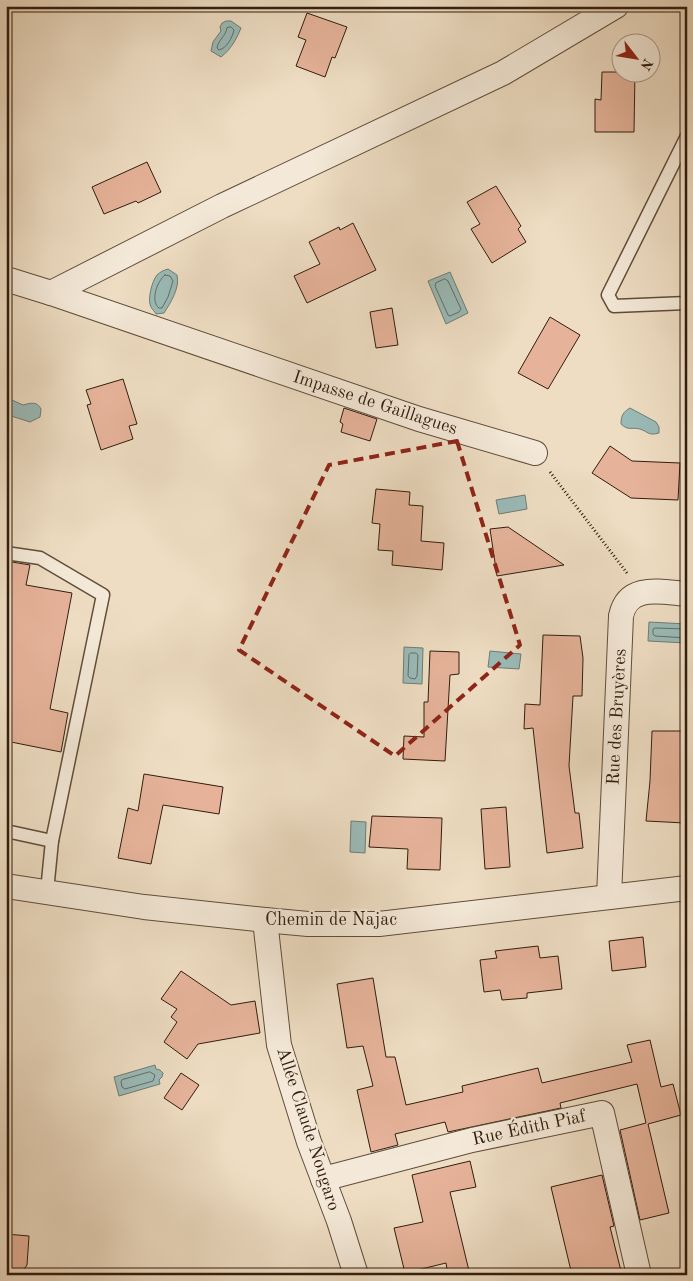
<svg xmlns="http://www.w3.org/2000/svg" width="693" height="1281" font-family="'Old Standard TT',serif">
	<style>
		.water { fill: #9abbb8; stroke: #707c74 }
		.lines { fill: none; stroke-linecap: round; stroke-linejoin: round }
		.shore { stroke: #666c62; stroke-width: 1 }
		.building { fill: #e6b39a; stroke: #311d0d }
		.lane-casing { stroke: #604d3a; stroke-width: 15 }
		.street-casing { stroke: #604d3a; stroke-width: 26 }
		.path { stroke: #311d0d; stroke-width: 3; stroke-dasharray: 1 2.5; stroke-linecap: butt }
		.lane { stroke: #f4e9d8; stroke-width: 12 }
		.street { stroke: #f4e9d8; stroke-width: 24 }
		.marked { fill: none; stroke: #8f2418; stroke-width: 4; stroke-dasharray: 10 6; stroke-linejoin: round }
		.labels { text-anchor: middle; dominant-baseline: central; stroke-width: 4.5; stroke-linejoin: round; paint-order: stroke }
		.street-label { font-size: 18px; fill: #311d0d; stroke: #f4e9d8 }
	</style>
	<rect width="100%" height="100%" fill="#eeddc3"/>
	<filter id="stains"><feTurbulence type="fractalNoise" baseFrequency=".004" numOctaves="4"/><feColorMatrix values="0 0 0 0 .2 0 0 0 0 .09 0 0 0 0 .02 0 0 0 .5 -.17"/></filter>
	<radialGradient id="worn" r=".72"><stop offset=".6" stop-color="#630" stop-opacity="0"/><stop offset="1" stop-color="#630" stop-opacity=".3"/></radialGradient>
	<!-- water -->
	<g class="water">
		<path d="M226,21H231L241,28C236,40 231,49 221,57L211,51L213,42L221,31L220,27L222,23Z"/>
		<path d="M168,269L177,275C180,288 171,302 164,313L156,314C156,313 151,308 151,307C147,300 152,281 157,275C160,272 164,270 168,269Z"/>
		<path d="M450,272L468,313L446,324L428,281Z"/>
		<path d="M12,400L23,405C31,403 37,401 41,409L40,417L30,422L8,415L6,413V404Z"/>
		<path d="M630,408L656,422L659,427V433C648,436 649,432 640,429C632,427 628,431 621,424C621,416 623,412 630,408Z"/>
		<path d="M525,495L527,509L499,514L496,500Z"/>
		<path d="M649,622L687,624L686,643L648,641Z"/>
		<path d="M404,647L423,648L422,684L403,683Z"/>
		<path d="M490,651L521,654L519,669L488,667Z"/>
		<path d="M351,821L366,822L365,853L350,852Z"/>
		<path d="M155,1065L156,1069L160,1070L163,1073L162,1077L159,1080L160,1084L119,1096L114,1077Z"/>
	</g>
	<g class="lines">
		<!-- shore -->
		<g class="shore">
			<path d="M231,27L234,30C232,38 227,48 219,50L217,48C218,40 226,36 227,28Z"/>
			<path d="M165,275L170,276L173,281L168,297L162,308H159C150,301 157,281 165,275Z"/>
			<path d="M445,279L448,281L461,309L459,312L450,316L448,315L435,286L436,283Z"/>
			<path d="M687,629L655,628L653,629V634L655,636L687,638"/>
			<path d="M411,653H416L418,655L417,676L415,679L410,678L408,676L409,655Z"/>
			<path d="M150,1072L155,1075L153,1081L125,1089L122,1087L121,1082L122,1080Z"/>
		</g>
	</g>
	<!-- building -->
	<g class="building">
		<path d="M307,13L347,27L335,58L332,57L325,77L296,66L306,40L298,37Z"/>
		<path d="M602,72H635L634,132H595V99L601,100Z"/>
		<path d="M147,162L161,192L138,203L136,201L104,214L92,187Z"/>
		<path d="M496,186L521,226L518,229L526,242L492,263L471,229L480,224L467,202Z"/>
		<path d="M353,223L376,270L307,303L294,276L320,264L309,242L339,227L340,230Z"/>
		<path d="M392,308L398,345L376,348L370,312Z"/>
		<path d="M550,317L580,335L548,389L518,373Z"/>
		<path d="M123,379L137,424L129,426L133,439L101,450L87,405L91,404L86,390Z"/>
		<path d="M344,408L377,419L370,441L341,432L343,424L340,422Z"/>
		<path d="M610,446L632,461L680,463L678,500L631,498L592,473Z"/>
		<path d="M376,489L410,492L409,505L423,506L421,541L444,543L442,570L392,565L393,551L378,550L380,524L372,523Z"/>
		<path d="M508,527L564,565L497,576L490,529Z"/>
		<path d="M6,561L30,565L26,585L72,593L50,709L68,713L61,752L6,741Z"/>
		<path d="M543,635L580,636L583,658L582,696H573L569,766L575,813H579L583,848L547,853L533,728L524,729L525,704L540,705Z"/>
		<path d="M430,651L459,652V674L450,675L445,761L403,759L404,736L424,737V702H428Z"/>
		<path d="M652,731H687L685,823L646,821L650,781Z"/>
		<path d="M144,774L223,787L219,814L163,805L151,864L118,858L128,808L138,811Z"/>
		<path d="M506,807L510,867L485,869L481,809Z"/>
		<path d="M372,816L442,818L440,870L407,869L408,849L369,847Z"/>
		<path d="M643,937L646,967L612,971L609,941Z"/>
		<path d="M538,946L540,958L558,956L562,989L527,993V998L502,1000L500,990L484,992L480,960L497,958L495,951Z"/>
		<path d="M181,971L231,1005L255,1001L260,1033L198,1044L187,1059L164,1042L177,1022L171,1017L177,1009L161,999Z"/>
		<path d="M373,978L386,1057H395L406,1105L463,1092L462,1086L538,1068L542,1083L632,1062L627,1045L650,1040L661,1087L673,1084L681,1115L648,1124L669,1213L640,1220L620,1130L646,1123L637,1084L560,1103L561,1108L448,1132L445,1122L395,1134L398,1145L371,1152L357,1090L373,1086L363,1046L347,1048L337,984Z"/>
		<path d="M181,1073L199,1085L182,1110L164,1098Z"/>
		<path d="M470,1161L476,1187L450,1192L470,1275H448L446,1263L405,1273L394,1228L423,1222L412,1175Z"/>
		<path d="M602,1175L614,1226L610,1227L622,1275H572L551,1187Z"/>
		<path d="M6,1234L29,1236L27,1265L20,1275H6Z"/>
	</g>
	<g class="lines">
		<defs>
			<g id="lane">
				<path d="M687,136L608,295L614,306L687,303"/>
				<path d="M6,553L40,558L103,595L52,841"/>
				<path d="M6,831L52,841L47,891"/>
			</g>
			<g id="street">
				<path d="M6,279L51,293L222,206L503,73L616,6"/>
				<path d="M51,293L419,419L535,453"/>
				<path d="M6,886L144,907L265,920L308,924H379L687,888"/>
				<path d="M609,897L621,616C628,583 661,592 687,594"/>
				<path d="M265,920L279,1045L309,1142L339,1221L356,1275"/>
				<path d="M323,1179L472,1140L602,1113L639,1275"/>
			</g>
		</defs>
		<!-- lane casing -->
		<use href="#lane" class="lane-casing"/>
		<!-- street casing -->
		<use href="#street" class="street-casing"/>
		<!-- path -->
		<path class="path" d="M550,472L627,573"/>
		<!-- lane -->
		<use href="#lane" class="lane"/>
		<!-- street -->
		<use href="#street" class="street"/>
	</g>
	<!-- marked area -->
	<path class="marked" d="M457,441L520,645L395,756L239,650L329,465Z"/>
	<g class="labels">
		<!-- street labels -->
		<g class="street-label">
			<text transform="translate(375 403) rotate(18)">Impasse de Gaillagues</text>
			<text transform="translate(617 717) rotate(-87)">Rue des Bruyères</text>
			<text x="331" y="920">Chemin de Najac</text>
			<text transform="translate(529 1128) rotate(-12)">Rue Édith Piaf</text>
			<text transform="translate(308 1129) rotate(72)">Allée Claude Nougaro</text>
		</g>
	</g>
	<!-- margin -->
	<rect width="693" height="1281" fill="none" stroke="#eeddc3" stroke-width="25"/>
	<rect x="8" y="8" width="678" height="1266" fill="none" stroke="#311d0d" stroke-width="2.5"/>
	<rect x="12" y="12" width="668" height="1256" fill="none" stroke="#311d0d"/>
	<!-- north arrow -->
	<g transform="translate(636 58) rotate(121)"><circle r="24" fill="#f4e9d8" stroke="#a69787"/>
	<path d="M0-4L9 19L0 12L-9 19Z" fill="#8f2418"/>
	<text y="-8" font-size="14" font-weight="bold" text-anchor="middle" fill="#311d0d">N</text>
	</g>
	<rect width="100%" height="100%" filter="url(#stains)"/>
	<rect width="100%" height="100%" fill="url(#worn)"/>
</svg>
